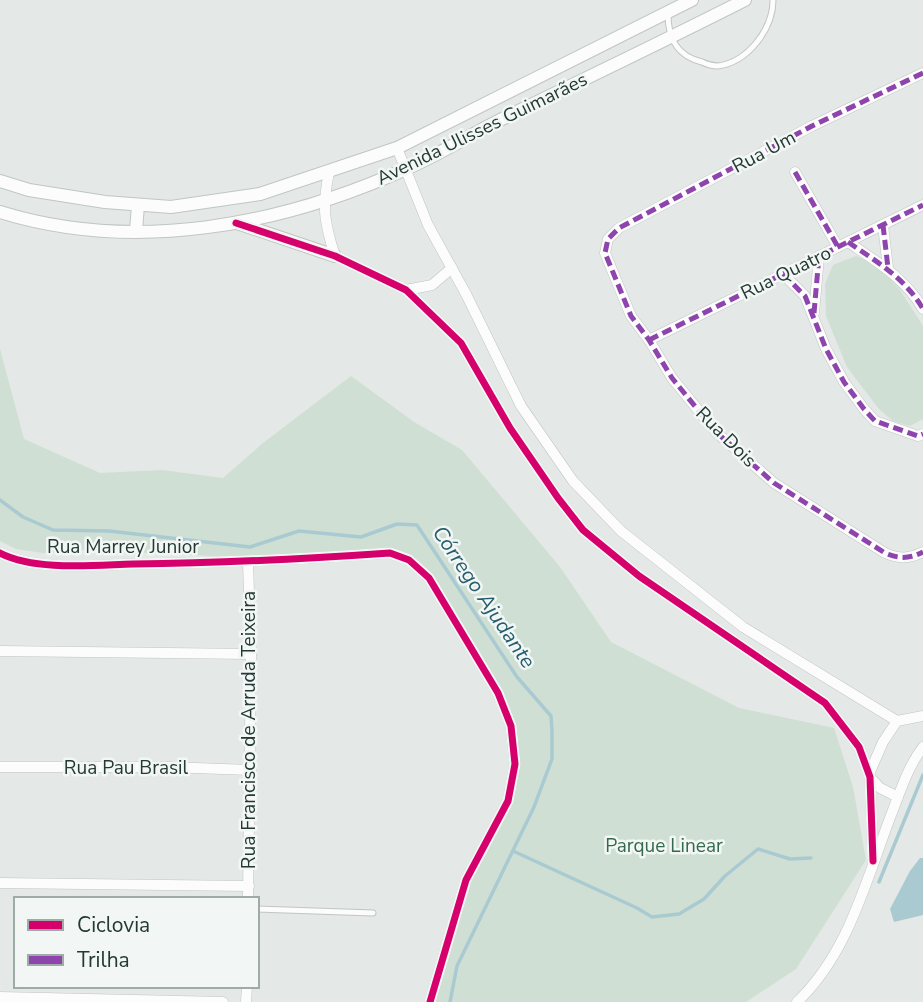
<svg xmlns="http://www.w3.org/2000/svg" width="923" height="1002" font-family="'Nunito Sans',sans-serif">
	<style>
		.green { fill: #cfdfd4 }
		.water { fill: #aacad1 }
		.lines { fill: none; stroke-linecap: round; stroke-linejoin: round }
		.stream { stroke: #aacad1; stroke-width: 3.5 }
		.service-casing { stroke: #c1c5c3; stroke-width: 7 }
		.minor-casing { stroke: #c1c5c3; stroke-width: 11 }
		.tertiary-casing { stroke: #c1c5c3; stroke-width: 14 }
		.service { stroke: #fbfcfb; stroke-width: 5 }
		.minor { stroke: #fbfcfb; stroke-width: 10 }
		.tertiary { stroke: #fbfcfb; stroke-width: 12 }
		.quiet { stroke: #8e44ad; stroke-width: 5; stroke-dasharray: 10 5; stroke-linecap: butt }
		.cycleway-casing { stroke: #f2f7f5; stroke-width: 11 }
		.cycleway { stroke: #d6006c; stroke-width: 7 }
		.labels { text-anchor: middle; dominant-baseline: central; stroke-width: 5; stroke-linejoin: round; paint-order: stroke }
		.street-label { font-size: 19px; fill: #243934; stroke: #f2f7f5 }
		.park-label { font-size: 19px; fill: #346a4b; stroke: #f2f7f5 }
		.water-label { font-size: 21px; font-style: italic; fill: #265e6d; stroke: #f2f7f5 }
	</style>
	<rect width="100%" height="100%" fill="#e4e8e6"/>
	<!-- green -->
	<g class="green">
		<path d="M856,256L879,266L900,290L923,326V419L910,426L893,421L879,409L847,367L826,316L825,284L833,265Z"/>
		<path d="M0,349L24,439L100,473L162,470L223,478L263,443L351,376L414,422L462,450L560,567L611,642L739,708L834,728L853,787L866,860L796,969L746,1002H434L470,882L512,803L515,728L432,577L393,552L254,558L83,550L43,553L16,549L0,541Z"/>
	</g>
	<!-- water -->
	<path class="water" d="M920,858H923V915L894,922L890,909L910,871Z"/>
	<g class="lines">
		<!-- stream -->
		<g class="stream">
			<path d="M0,500L23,517L53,530L109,531L250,547L299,531L361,537L397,524L417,525L517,677L551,716L552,731V759L534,807L457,966L450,1002"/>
			<path d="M513,851L637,908L652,917L679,914L704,899L725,876L758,849L790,859L811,858"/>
			<path d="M879,882L923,775"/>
		</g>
		<defs>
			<g id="service">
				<path d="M668,14C668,39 677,56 702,62C706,64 713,66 718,66C748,62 773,29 773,0"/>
				<path d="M257,909L373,913"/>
			</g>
			<g id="minor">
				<path d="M923,73L812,126L619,228L608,239L605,253L631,316L649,340L672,378L716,432L774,483L885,553C899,559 909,559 923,552"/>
				<path d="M397,148L428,225L466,294L521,406L573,481L621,531L743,627L897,721L923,716"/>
				<path d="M329,172C322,207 324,222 335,256L406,290L461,343L510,428L558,498L583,530L639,576L825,703L859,747L870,777L873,861"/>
				<path d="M795,172L838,247"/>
				<path d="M883,225L888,268"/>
				<path d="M848,242C877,262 905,278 923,309"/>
				<path d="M783,274L805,296L826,349L844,382L864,409L875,421L918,436L923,434"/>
				<path d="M406,290L432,285L452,268"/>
				<path d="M814,313L819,256"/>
				<path d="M649,340L923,205"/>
				<path d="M0,553C35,571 94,565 133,564C219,563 304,559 390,553L409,560L429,578L498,693L511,726L515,764L508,801L466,880L430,1002"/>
				<path d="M248,562L251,654L248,899"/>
				<path d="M0,651L251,654"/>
				<path d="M0,767H167L251,770"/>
				<path d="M869,774L883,742L897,721"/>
				<path d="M870,777L880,788L898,797"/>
				<path d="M0,883L249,886"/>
				<path d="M0,997L223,1002"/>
				<path d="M246,1002L247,986"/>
				<path d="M797,1002C850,952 867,876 893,810C901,789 909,765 923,747"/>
			</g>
			<g id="tertiary">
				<path d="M0,181L29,190L105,202L171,207L260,194L397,148L692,0"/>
				<path d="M0,212C135,254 282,225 408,168C440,154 470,135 502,119C583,80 664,41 745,0"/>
				<path d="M237,223L335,256"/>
				<path d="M136,231L138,205"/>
			</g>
		</defs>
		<!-- service casing -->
		<use href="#service" class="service-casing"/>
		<!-- minor casing -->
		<use href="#minor" class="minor-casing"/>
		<!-- tertiary casing -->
		<use href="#tertiary" class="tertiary-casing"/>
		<!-- service -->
		<use href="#service" class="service"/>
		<!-- minor -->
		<use href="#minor" class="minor"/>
		<!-- tertiary -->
		<use href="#tertiary" class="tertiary"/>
		<!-- quiet -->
		<g class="quiet">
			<path d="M923,73L812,126L619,228L608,239L605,253L631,316L649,340L672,378L716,432L774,483L885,553C899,559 909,559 923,552"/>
			<path d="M795,172L838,247"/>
			<path d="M883,225L888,268"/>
			<path d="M848,242C877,262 905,278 923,309"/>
			<path d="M783,274L805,296L826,349L844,382L864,409L875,421L918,436L923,434"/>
			<path d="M814,313L819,256"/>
			<path d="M649,340L923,205"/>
		</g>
		<defs>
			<g id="cycleway">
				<path d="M236,223L335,256L406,290L461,343L510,428L558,498L583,530L639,576L825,703L859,747L870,777L873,861"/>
				<path d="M0,553C35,571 94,565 133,564C219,563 304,559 390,553L409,560L429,578L498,693L511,726L515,764L508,801L466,880L430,1002"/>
			</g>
		</defs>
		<!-- cycleway casing -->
		<use href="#cycleway" class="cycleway-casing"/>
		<!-- cycleway -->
		<use href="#cycleway" class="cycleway"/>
	</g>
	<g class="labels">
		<!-- street labels -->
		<g class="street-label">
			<text transform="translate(482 129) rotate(-26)">Avenida Ulisses Guimarães</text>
			<text transform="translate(764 152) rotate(-28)">Rua Um</text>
			<text transform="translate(786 273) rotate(-26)">Rua Quatro</text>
			<text transform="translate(726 437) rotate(45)">Rua Dois</text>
			<text x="123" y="547">Rua Marrey Junior</text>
			<text transform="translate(249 730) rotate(-90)">Rua Francisco de Arruda Teixeira</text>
			<text x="126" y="768">Rua Pau Brasil</text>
		</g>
		<!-- park labels -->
		<g class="park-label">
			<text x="664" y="846">Parque Linear</text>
		</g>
		<!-- water labels -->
		<g class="water-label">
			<text transform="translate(484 597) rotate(56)">Córrego Ajudante</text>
		</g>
	</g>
	<!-- legend -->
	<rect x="14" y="897" width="245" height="91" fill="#f2f7f5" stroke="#a0aba8" stroke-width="2"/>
	<rect x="28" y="920" width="35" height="10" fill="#d6006c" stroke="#a0aba8" stroke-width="2"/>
	<text x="77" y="932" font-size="21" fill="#243934">Ciclovia</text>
	<rect x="28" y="955" width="35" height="10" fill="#8e44ad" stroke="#a0aba8" stroke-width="2"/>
	<text x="77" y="967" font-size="21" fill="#243934">Trilha</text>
</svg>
